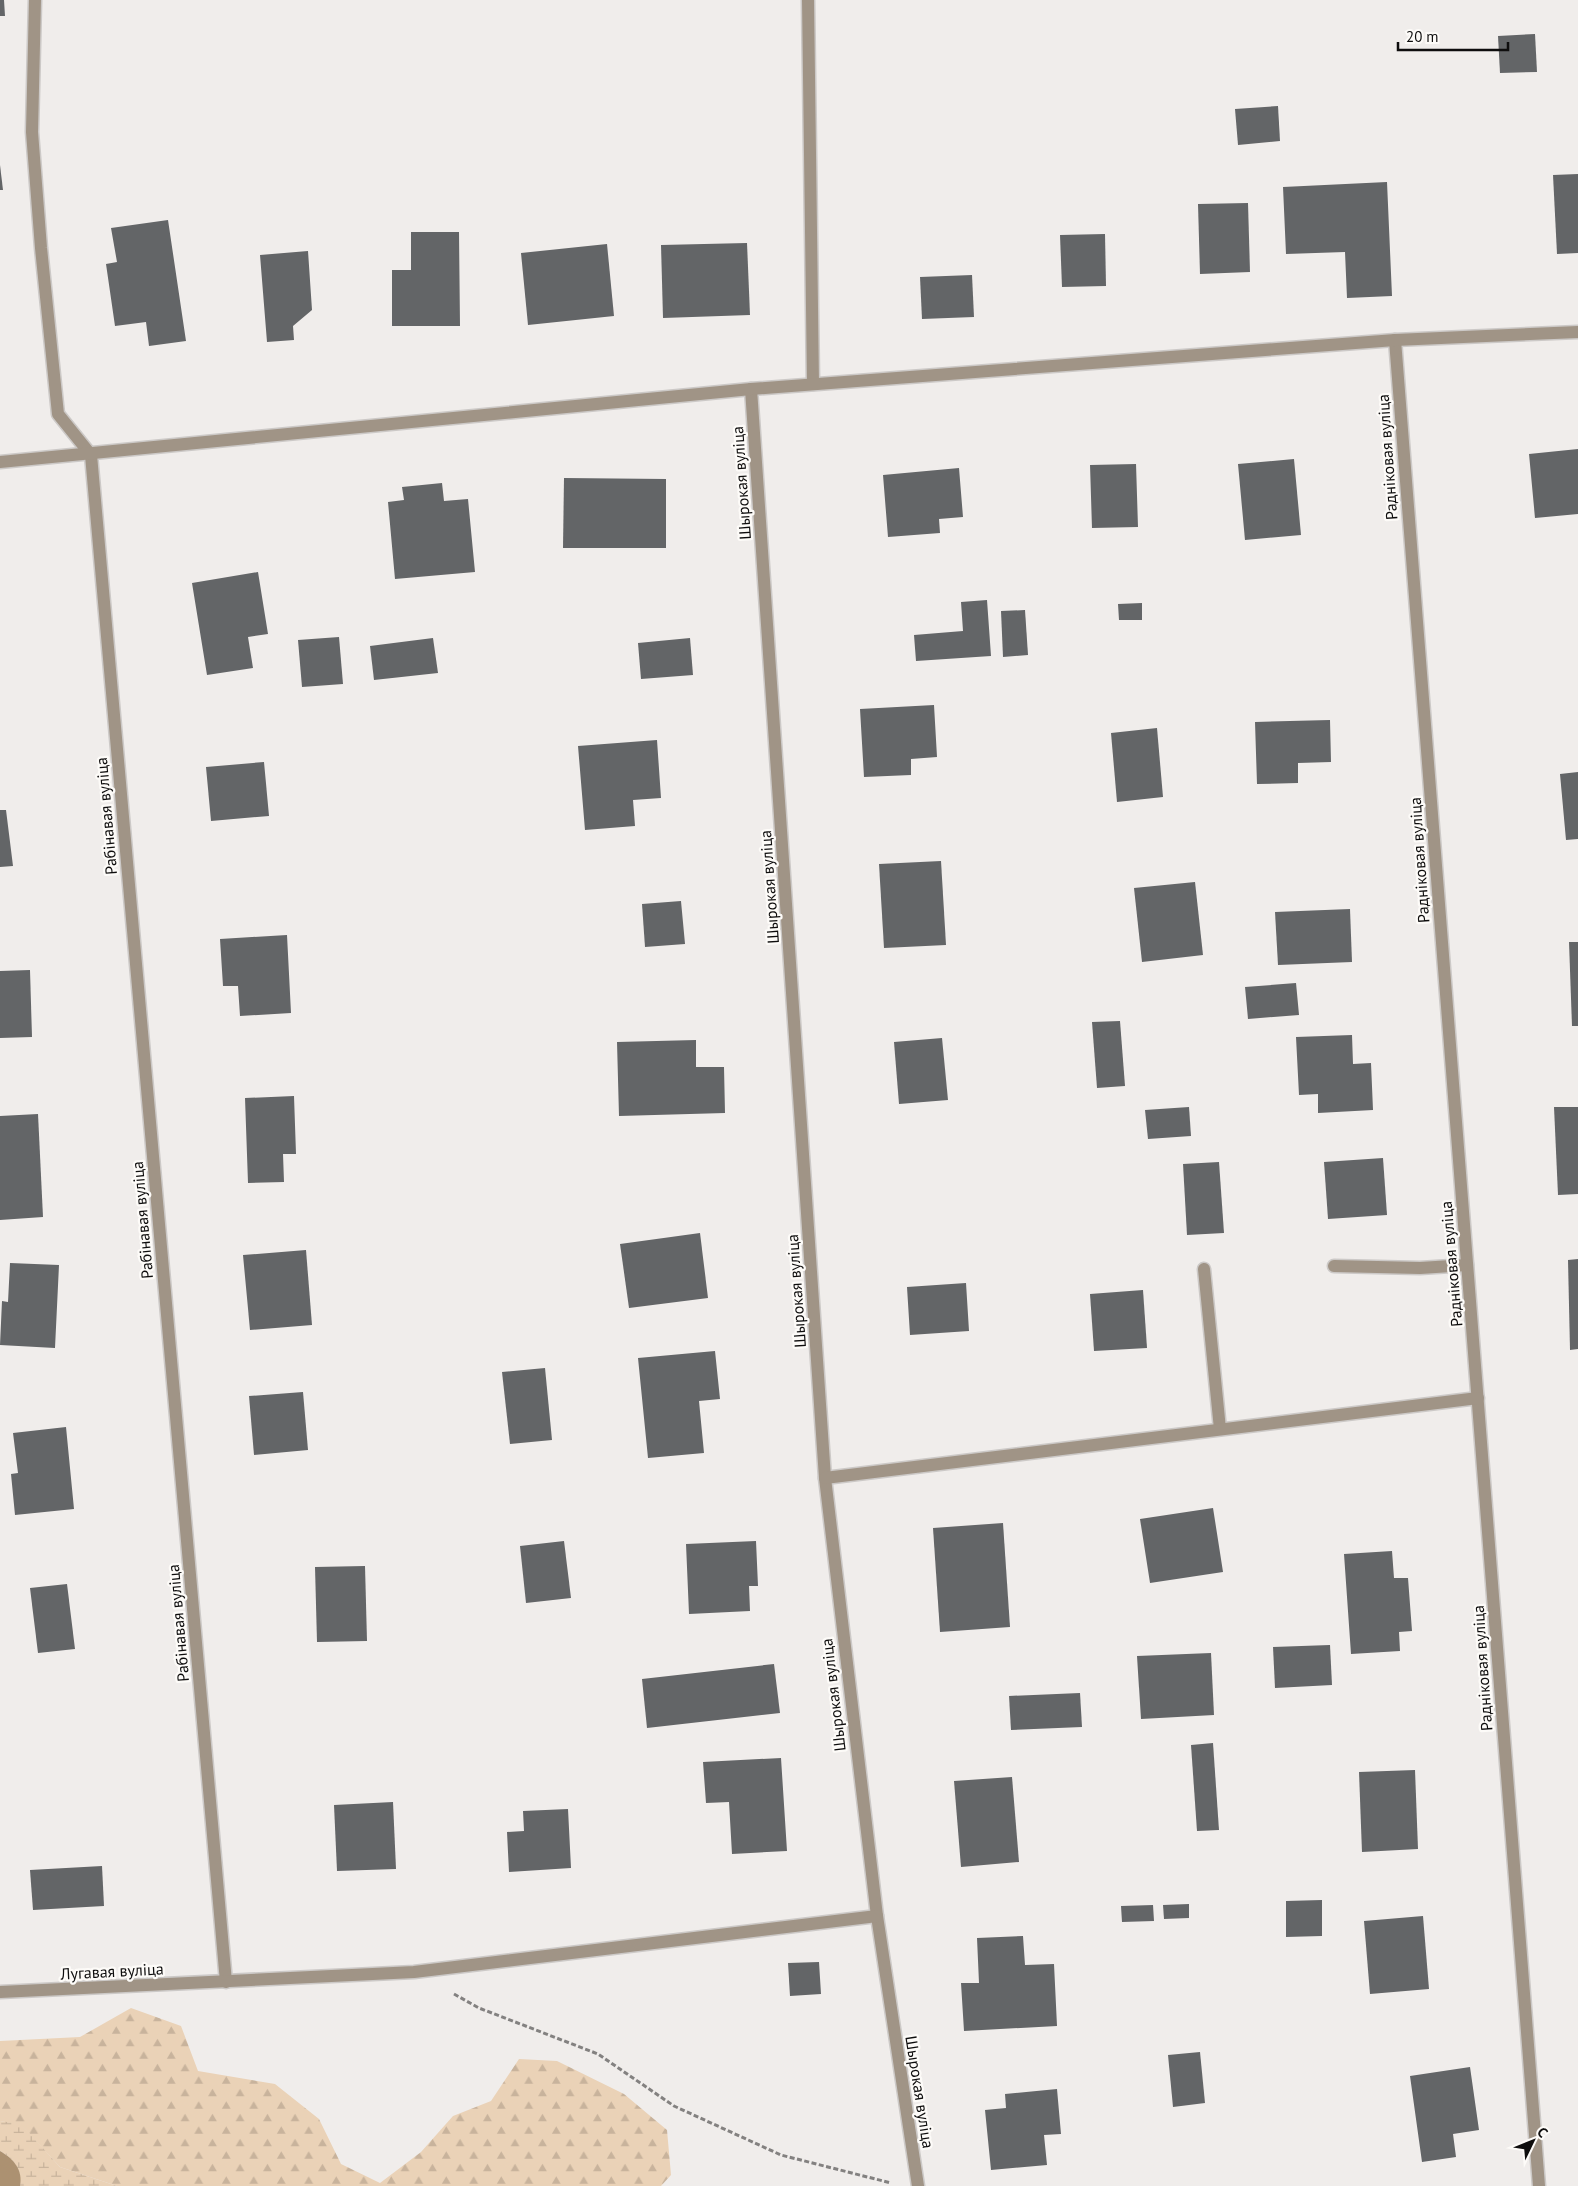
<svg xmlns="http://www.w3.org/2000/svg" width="1578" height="2186" font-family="'PT Sans',sans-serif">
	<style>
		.forest { fill: url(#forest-firs) }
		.wetland { fill: url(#wetland-marsh) }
		.water { fill: #ac9171 }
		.building { fill: #636567 }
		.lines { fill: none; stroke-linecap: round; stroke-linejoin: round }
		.minor-casing { stroke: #ccc9c7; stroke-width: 15 }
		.path { stroke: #838180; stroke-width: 3; stroke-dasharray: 5 2.5; stroke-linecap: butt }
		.minor { stroke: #a09486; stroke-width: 12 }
		.labels { text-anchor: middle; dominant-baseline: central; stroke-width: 4.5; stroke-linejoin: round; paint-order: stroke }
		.street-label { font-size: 16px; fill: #0e0d0d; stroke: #fdfbf8 }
	</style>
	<defs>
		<pattern id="forest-firs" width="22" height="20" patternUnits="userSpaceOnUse" patternTransform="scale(1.25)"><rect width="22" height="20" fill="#ead2b7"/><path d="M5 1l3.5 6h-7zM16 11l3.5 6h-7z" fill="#c8b39c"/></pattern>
		<pattern id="wetland-marsh" width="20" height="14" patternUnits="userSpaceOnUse" patternTransform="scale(1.25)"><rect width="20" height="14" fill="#ead2b7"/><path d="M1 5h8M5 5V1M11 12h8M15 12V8" fill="none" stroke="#c8b39c"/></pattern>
	</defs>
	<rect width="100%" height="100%" fill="#f0edeb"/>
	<!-- forest -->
	<path class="forest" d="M131,2008L181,2026L198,2071L275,2084L319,2119L341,2164L380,2183L421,2152L453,2116L491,2101L519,2059L557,2061L624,2094L667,2130L671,2175L661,2186H117L60,2167L21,2125L0,2121V2041L80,2037Z"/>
	<!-- wetland -->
	<path class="wetland" d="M0,2121L21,2124L60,2167L117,2186H20C22,2170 14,2159 0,2151Z"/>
	<!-- water -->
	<path class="water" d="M0,2151C14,2159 23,2170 20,2186H0Z"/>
	<!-- building -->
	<g class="building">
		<path d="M0,0H4L5,16H0Z"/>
		<path d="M1535,34L1537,72L1500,73L1498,36Z"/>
		<path d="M1278,106L1280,141L1238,145L1235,109Z"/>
		<path d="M0,165L3,190H0Z"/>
		<path d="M1578,174V253L1557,254L1553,175Z"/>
		<path d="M1387,182L1392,296L1347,298L1345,252L1286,254L1283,187Z"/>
		<path d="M1248,203L1250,272L1200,274L1198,204Z"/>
		<path d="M168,220L186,341L149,346L146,322L115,326L106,264L117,262L111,228Z"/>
		<path d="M411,232H459L460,326H392V270H411Z"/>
		<path d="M1105,234L1106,286L1062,287L1060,235Z"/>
		<path d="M747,243L750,315L663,318L661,245Z"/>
		<path d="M607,244L614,316L528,325L521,253Z"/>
		<path d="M308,251L312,310L293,326L294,340L267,342L260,255Z"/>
		<path d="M972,275L974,317L922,319L920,277Z"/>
		<path d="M1578,449V514L1535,518L1529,454Z"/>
		<path d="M1294,459L1301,535L1245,540L1238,464Z"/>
		<path d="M1136,464L1138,527L1092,528L1090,465Z"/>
		<path d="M959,468L963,517L939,519L940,533L888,537L883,475Z"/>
		<path d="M564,478L666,479V548H563Z"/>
		<path d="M442,483L444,501L468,499L475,572L395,579L388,502L404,500L402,487Z"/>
		<path d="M258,572L268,634L248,637L253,668L207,675L192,583Z"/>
		<path d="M987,600L991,656L916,661L914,635L963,631L961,602Z"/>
		<path d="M1142,603V620H1119L1118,604Z"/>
		<path d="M1025,610L1028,655L1003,657L1001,611Z"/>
		<path d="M339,637L343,684L302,687L298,640Z"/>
		<path d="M433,638L438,673L374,680L370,646Z"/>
		<path d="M690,638L693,675L641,679L638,643Z"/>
		<path d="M934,705L937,757L911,759V775L864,777L860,709Z"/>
		<path d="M1330,720L1331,762L1298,763V783L1257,784L1255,722Z"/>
		<path d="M1157,728L1163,797L1117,802L1111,733Z"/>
		<path d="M657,740L661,798L633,800L635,826L585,830L578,746Z"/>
		<path d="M264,762L269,816L211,821L206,767Z"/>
		<path d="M1578,772V839L1566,840L1560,774Z"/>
		<path d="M0,810H6L13,866L0,867Z"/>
		<path d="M941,861L946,945L884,948L879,864Z"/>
		<path d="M1195,882L1203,955L1142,962L1134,888Z"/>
		<path d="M681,901L685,944L645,947L642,904Z"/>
		<path d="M1350,909L1352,962L1278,965L1275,912Z"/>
		<path d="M287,935L291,1013L240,1016L238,986H223L220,939Z"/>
		<path d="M1569,942H1578V1026H1572Z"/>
		<path d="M30,970L32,1037L0,1038V971Z"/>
		<path d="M1296,983L1299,1015L1248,1019L1245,987Z"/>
		<path d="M1120,1021L1125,1086L1097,1088L1092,1022Z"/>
		<path d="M1352,1035L1353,1064L1371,1063L1373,1110L1318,1113V1094L1299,1095L1296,1037Z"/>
		<path d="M942,1038L948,1100L899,1104L894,1042Z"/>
		<path d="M696,1040V1067H724L725,1113L619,1116L617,1042Z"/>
		<path d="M294,1096L296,1154H283L284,1182L248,1183L245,1098Z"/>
		<path d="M1189,1107L1191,1136L1148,1139L1145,1110Z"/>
		<path d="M1554,1107H1578V1194L1558,1195Z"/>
		<path d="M38,1114L43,1217L0,1220V1116Z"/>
		<path d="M1383,1158L1387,1215L1328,1219L1324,1162Z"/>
		<path d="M1219,1162L1224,1233L1187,1235L1183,1164Z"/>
		<path d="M700,1233L708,1298L629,1308L620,1244Z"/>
		<path d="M306,1250L312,1325L250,1330L243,1255Z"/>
		<path d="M1578,1259V1349L1570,1350L1568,1260Z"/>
		<path d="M10,1263L59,1265L55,1348L0,1345L2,1301L8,1302Z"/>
		<path d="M966,1283L969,1331L910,1335L907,1287Z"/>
		<path d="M1143,1290L1147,1348L1094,1351L1090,1294Z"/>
		<path d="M715,1351L720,1399L699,1401L704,1453L648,1458L638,1358Z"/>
		<path d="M545,1368L552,1440L510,1444L502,1372Z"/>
		<path d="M303,1392L308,1450L254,1455L249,1396Z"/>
		<path d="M66,1427L74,1509L15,1515L11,1474L18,1473L13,1433Z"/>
		<path d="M1213,1508L1223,1572L1150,1583L1140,1519Z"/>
		<path d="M1003,1523L1010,1627L940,1632L933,1528Z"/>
		<path d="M564,1541L571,1598L526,1603L520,1546Z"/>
		<path d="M756,1541L758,1586H749L750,1611L689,1614L686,1544Z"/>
		<path d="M1392,1551L1394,1578H1408L1412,1631L1399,1632L1400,1651L1351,1654L1344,1554Z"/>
		<path d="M365,1566L367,1641L317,1642L315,1567Z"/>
		<path d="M67,1584L75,1649L38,1653L30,1588Z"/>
		<path d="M1330,1645L1332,1685L1275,1688L1273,1647Z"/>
		<path d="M1211,1653L1214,1715L1141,1719L1137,1656Z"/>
		<path d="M774,1664L780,1713L647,1728L642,1679Z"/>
		<path d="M1080,1693L1082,1727L1011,1730L1009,1696Z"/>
		<path d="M1213,1743L1219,1830L1197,1831L1191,1745Z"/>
		<path d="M781,1758L787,1851L732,1854L729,1802L706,1803L703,1762Z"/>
		<path d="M1415,1770L1418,1849L1362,1852L1359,1772Z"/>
		<path d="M1012,1777L1019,1862L961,1867L954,1781Z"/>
		<path d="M393,1802L396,1869L337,1871L334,1805Z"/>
		<path d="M568,1809L571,1868L509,1872L507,1832L524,1831L523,1811Z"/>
		<path d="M102,1866L104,1906L33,1910L30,1870Z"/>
		<path d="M1322,1900V1936L1286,1937V1901Z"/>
		<path d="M1189,1904V1918L1164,1919L1163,1905Z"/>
		<path d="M1153,1905L1154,1921L1122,1922L1121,1906Z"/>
		<path d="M1423,1916L1429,1989L1370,1994L1364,1921Z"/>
		<path d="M1023,1936L1025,1965L1054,1964L1057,2026L964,2031L961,1983H979L977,1938Z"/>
		<path d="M819,1962L821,1994L790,1996L788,1963Z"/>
		<path d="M1200,2052L1205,2103L1173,2107L1168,2055Z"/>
		<path d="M1470,2067L1479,2130L1453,2134L1456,2157L1422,2162L1410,2076Z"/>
		<path d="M1057,2089L1061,2134L1044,2135L1047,2165L991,2170L985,2110L1006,2108L1005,2094Z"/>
	</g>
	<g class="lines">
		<defs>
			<g id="minor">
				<path d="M35,0L32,132L41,248L58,414L91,455L226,1982"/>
				<path d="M808,0L813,384"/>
				<path d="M1395,340L1539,2186"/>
				<path d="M751,389L825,1478L877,1916L918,2186"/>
				<path d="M0,462L751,389L1395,340L1578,332"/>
				<path d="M1334,1266L1420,1268L1467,1265"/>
				<path d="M1204,1269L1220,1429"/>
				<path d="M825,1478L1478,1398"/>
				<path d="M0,1992L414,1972L877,1916"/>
			</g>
		</defs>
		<!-- minor casing -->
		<use href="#minor" class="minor-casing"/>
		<!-- path -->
		<path class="path" d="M454,1994L479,2008L598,2054L674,2106L781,2155L891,2183"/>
		<!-- minor -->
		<use href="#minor" class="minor"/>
	</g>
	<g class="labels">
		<!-- street labels -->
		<g class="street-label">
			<text transform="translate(1387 457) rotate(-94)">Радніковая вуліца</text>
			<text transform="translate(741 483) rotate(-94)">Шырокая вуліца</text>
			<text transform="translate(106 816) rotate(-95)">Рабінавая вуліца</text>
			<text transform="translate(1419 860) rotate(-94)">Радніковая вуліца</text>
			<text transform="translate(769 887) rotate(-94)">Шырокая вуліца</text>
			<text transform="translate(142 1220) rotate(-95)">Рабінавая вуліца</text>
			<text transform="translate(1451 1264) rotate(-95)">Радніковая вуліца</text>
			<text transform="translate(796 1291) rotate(-94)">Шырокая вуліца</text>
			<text transform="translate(178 1623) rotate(-95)">Рабінавая вуліца</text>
			<text transform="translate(1482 1668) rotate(-94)">Радніковая вуліца</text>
			<text transform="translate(833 1695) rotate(-97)">Шырокая вуліца</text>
			<text transform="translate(112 1971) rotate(-3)">Лугавая вуліца</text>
			<text transform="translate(920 2092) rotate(81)">Шырокая вуліца</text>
		</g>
	</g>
	<!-- north arrow -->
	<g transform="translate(1533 2141) rotate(47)" stroke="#fdfbf8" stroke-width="4" paint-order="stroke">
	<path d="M0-4L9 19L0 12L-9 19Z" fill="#0e0d0d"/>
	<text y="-8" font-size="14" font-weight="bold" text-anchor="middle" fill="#0e0d0d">С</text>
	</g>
	<!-- scale -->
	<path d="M1398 42v8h110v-8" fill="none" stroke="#0e0d0d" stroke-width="2.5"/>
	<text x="1406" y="42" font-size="15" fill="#0e0d0d" stroke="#fdfbf8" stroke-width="4" paint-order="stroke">20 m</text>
</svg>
